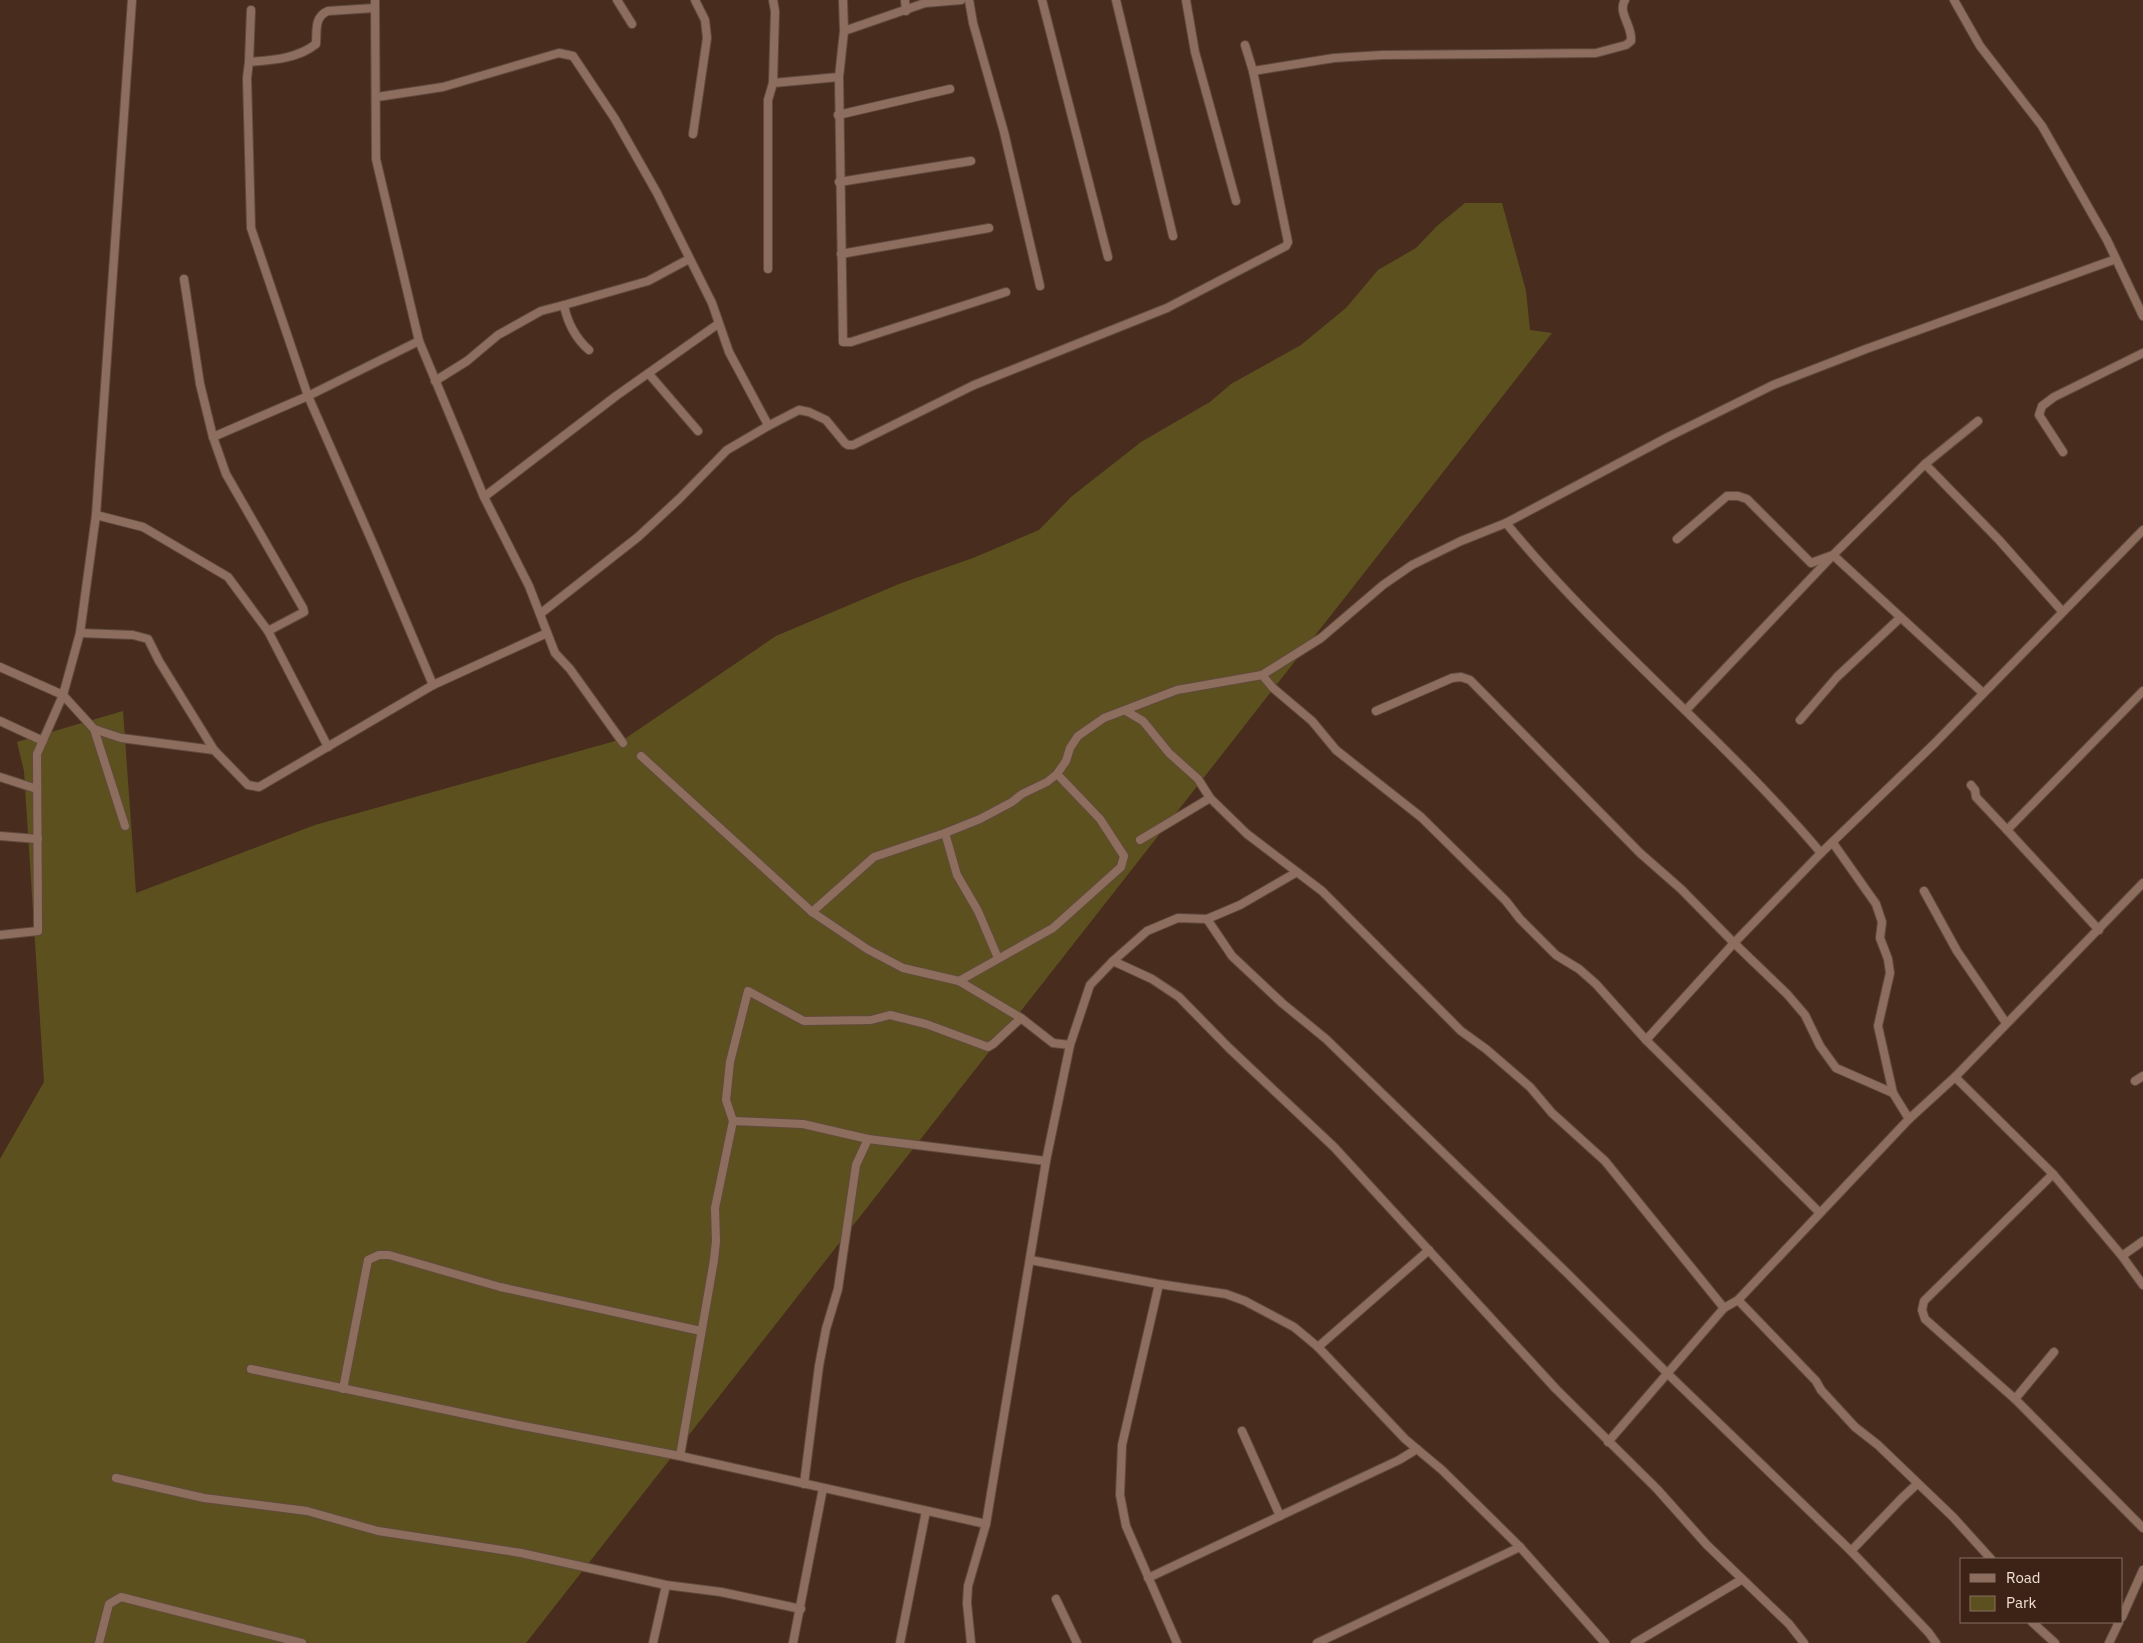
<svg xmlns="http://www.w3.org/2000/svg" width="2143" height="1643" font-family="'IBM Plex Sans',sans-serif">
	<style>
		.green { fill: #5c511e }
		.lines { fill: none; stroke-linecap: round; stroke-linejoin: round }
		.minor-casing { stroke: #604a3d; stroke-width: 10 }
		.minor { stroke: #8d6e5e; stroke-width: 8 }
	</style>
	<rect width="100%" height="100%" fill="#482d1f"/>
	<!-- green -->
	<path class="green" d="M1465,203H1502L1526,291L1530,330L1552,333L526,1643H0V1159L44,1082L24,771L17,742L123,711L136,893L315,825L626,738L776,636L899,584L973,558L1039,530L1071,497L1141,442L1210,402L1231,384L1301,345L1346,308L1378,270L1416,248L1437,226Z"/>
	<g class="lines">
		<defs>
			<g id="minor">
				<path d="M375,0L376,159L419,341L484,497L529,586L555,653L570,669L623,743"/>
				<path d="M617,0L632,24"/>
				<path d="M843,0L844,31L925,3L961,0"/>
				<path d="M905,0L906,11"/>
				<path d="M969,0L973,23L1004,132L1040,286"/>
				<path d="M1042,0L1108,257"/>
				<path d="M1116,0L1173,236"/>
				<path d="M1186,0L1195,52L1236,201"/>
				<path d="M1954,0L1980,46L2042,126L2107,240L2143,316"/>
				<path d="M249,62L251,10"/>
				<path d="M1253,71L1334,58L1382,55L1596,53L1626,45L1631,41C1633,26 1617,13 1625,0"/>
				<path d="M839,77L843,342H851L1006,292"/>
				<path d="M773,83L839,77L844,31"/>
				<path d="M377,97L443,87L559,53L573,56L615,119L657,193L712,303L729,352L767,423L768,426L727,450L679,499L638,537L540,614"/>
				<path d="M838,115L950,89"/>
				<path d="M693,134L707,38L705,20L695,0"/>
				<path d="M839,182L971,161"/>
				<path d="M841,254L989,228"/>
				<path d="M768,269V100L773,83L775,11L773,0"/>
				<path d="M184,279L200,384L213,437L226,474L303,608L304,612L268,631"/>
				<path d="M564,305L648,281L689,259"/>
				<path d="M649,374L698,431"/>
				<path d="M435,381L467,361L498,335L541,311L564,305C567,322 576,339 589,350"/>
				<path d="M768,426L799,410L809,412L826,420L845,443L848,445H853L974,385L1167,308L1286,246L1288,242L1253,71L1245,45"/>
				<path d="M213,437L308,396L419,341"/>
				<path d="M2063,452L2039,415L2042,406L2054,397L2143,353"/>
				<path d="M1925,464L1999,540L2062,611"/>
				<path d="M484,497L616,396L718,324"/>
				<path d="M96,515L143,527L228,577L268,631L328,747"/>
				<path d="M1506,523C1603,641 1723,737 1821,853"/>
				<path d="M1677,539L1727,496H1738L1747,499L1811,563L1833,555L1983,693"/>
				<path d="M80,633L133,635L148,639L159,661L214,750"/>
				<path d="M0,667L63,695L80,633L96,515L132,0"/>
				<path d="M1262,675L1321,638L1383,585L1412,565L1461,541L1506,523L1668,437L1773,385L1866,349L2116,259"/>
				<path d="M433,685L547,633"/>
				<path d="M1686,710L1833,555L1925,464L1978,421"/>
				<path d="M1126,711L1143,721L1169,753L1198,779L1210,798L1247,834L1297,872"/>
				<path d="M1376,711L1452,678L1461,677L1470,680L1640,853L1681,889L1734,943L1787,994L1805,1015L1820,1046L1836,1068L1893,1093L1909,1119"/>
				<path d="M1800,720L1837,677L1900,618"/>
				<path d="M0,721L43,741"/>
				<path d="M94,729L125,826"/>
				<path d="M641,756L812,912L867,949L903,968L959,981L1021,1018L1053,1043L1070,1045L1090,985L1113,961L1152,979L1179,997L1229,1048L1334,1147L1556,1389L1657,1489L1707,1545L1789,1624L1804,1643"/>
				<path d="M0,777L37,789"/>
				<path d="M1971,785L1975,790L1976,797L2007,830"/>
				<path d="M0,836L38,839"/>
				<path d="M1140,840L1210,798"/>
				<path d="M1833,843L1876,904L1882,922L1880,938L1888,959L1890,973L1878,1026L1893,1093"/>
				<path d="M1924,891L1957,951L2006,1023"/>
				<path d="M812,912L874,857L945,833"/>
				<path d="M1207,919L1232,956L1282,1003L1326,1039L1568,1274L1668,1374L1851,1551L1929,1633L1936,1643"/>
				<path d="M2099,930L2007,830L2143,691"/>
				<path d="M0,935L38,931L37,754L63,695L94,729L121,738L214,750L248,785L259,787L433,685L374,546L308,396L251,228L247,78L249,62C272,60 297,59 316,44C317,30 314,17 328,11L375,8"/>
				<path d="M998,958L978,911L957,875L945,833L980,819L1012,802L1022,794L1047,782L1057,774L1066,761L1070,748L1078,736L1104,718L1177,690L1262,675L1273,688L1312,721L1336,750L1421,817L1506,901L1520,919L1556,955L1579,969L1596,984L1646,1040L1820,1213"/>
				<path d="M1113,961L1147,931L1178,918L1207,919L1240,905L1297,872L1322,891L1461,1031L1486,1049L1530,1087L1552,1113L1605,1161L1724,1308"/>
				<path d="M959,981L1053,928L1121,867L1124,856L1100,819L1057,774"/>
				<path d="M1646,1040L1734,943L1821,853L1934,744L2143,530"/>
				<path d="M1955,1077L2053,1174L2122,1256L2143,1285"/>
				<path d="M2135,1081L2143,1076"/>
				<path d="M733,1121L803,1124L868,1139L1046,1161"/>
				<path d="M2053,1174L1924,1301L1922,1310L1925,1319L2015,1399L2143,1528"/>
				<path d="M2122,1256L2143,1241"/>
				<path d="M1030,1260L1159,1284L1226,1294L1245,1301L1294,1327L1318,1347L1405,1439L1442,1470L1520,1547L1605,1643"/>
				<path d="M1159,1284L1122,1445L1120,1495L1126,1526L1177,1643"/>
				<path d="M1738,1300L1816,1381L1821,1390L1855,1427L1878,1445L1953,1517L1991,1559"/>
				<path d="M1318,1347L1429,1250"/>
				<path d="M251,1369L518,1425L680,1456L986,1524"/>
				<path d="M343,1389L368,1260L379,1255H389L500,1287L701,1331"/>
				<path d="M2015,1399L2054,1352"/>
				<path d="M1242,1431L1280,1516"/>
				<path d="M1608,1442L1724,1308L1738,1300L1909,1119L1955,1077L2143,883"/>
				<path d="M680,1456L714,1260L716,1241L715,1208L733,1121L726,1100L730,1062L748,991L804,1021L871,1020L890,1015L926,1024L988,1047L993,1044L1021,1018"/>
				<path d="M116,1478L204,1498L307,1511L378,1531L521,1553L666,1585L721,1592L801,1609"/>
				<path d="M804,1484L819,1366L826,1329L838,1289L856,1165L868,1139"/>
				<path d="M1851,1551L1902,1498L1917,1484"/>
				<path d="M1148,1578L1399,1460L1417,1449"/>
				<path d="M1056,1599L1077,1643"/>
				<path d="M2122,1617L2143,1570"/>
				<path d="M2032,1622L2055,1643"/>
				<path d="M99,1643L109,1604L121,1597L302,1643"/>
				<path d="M653,1643L666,1585"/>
				<path d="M793,1643L823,1488"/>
				<path d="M900,1643L926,1511"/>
				<path d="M971,1643L967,1603L968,1586L986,1524L1046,1161L1070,1045"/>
				<path d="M1317,1643L1520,1547"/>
				<path d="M1635,1643L1741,1580"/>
				<path d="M2109,1643L2119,1622"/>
			</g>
		</defs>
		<!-- minor casing -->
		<use href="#minor" class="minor-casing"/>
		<!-- minor -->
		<use href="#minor" class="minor"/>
	</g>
	<!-- legend -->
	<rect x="1960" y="1558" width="162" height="65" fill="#3d2315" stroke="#856e62"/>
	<rect x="1970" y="1574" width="25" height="8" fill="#8d6e5e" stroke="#856e62"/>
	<text x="2006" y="1583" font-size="15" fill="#f1dfd6">Road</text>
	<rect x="1970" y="1596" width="25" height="15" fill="#5c511e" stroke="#856e62"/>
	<text x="2006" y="1608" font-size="15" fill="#f1dfd6">Park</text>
</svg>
